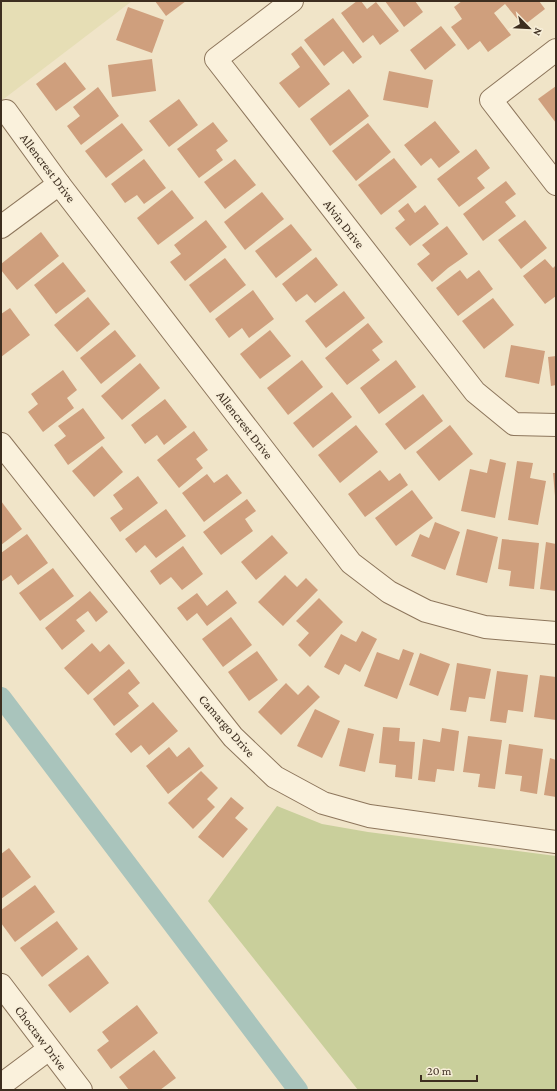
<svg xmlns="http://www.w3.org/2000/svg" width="557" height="1091" font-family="'Crimson Pro',serif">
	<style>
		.farmland { fill: #e6deb5 }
		.green { fill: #c9cf9b }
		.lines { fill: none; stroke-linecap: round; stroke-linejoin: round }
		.canal { stroke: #a9c4bc; stroke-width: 20 }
		.building { fill: #cf9f7d }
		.minor-casing { stroke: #8d765c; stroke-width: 24 }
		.minor { stroke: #faf1dc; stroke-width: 22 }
		.labels { text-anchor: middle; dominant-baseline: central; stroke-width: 3; stroke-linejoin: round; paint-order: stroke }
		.street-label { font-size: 13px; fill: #3d2e20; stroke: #f7eed8 }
	</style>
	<rect width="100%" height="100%" fill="#f0e4c8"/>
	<!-- farmland -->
	<path class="farmland" d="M1,1H132L1,101Z"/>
	<!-- green -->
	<path class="green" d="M277,806L322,824L368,832L556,856V1090H358L208,901Z"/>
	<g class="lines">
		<!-- canal -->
		<path class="canal" d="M1,697L298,1090"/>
	</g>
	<!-- building -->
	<g class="building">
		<path d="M155,1H186L166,16Z"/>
		<path d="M357,1H361L367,9L376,2L399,31L380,45L373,35L363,43L341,13Z"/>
		<path d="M385,1H415L423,12L404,27Z"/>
		<path d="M462,1H539L545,9L523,26L505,4L494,13L511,35L488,52L480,41L468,50L451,27L462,19L454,7Z"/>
		<path d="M128,7L164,20L152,53L116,40Z"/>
		<path d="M333,18L362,57L353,64L343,51L324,66L304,40Z"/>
		<path d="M441,26L456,45L425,70L410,50Z"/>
		<path d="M301,46L330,84L299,108L279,83L300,67L291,54Z"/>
		<path d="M152,59L156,91L112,97L108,65Z"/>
		<path d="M65,62L86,89L56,111L36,84Z"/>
		<path d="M389,71L433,80L428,108L383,100Z"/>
		<path d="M556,86V123L538,99Z"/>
		<path d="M98,87L119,116L81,145L67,126L80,116L73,107Z"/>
		<path d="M349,89L369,116L330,146L310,119Z"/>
		<path d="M179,99L198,125L169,147L149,121Z"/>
		<path d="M435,121L460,152L439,168L431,158L421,166L404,145Z"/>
		<path d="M213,122L228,141L216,150L223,160L199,178L177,149Z"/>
		<path d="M122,123L143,150L106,178L85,151Z"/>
		<path d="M368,123L391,152L356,181L332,151Z"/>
		<path d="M476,149L490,168L477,178L485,188L459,207L437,179Z"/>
		<path d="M394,158L417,187L381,215L358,185Z"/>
		<path d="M144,159L166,188L144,204L137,195L125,203L111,184Z"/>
		<path d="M235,159L256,185L225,209L204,182Z"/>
		<path d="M506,181L516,194L505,202L516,216L483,241L463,214Z"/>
		<path d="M172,190L194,218L158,245L137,218Z"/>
		<path d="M262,192L284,219L245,250L224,222Z"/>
		<path d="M408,203L415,213L425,205L439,224L410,246L395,228L405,220L398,211Z"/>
		<path d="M206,220L227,247L185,281L170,262L181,254L174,245Z"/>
		<path d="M525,220L547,248L521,269L498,240Z"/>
		<path d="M291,224L312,250L276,278L255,251Z"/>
		<path d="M447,226L468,254L448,268L432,282L417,264L430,254L422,245Z"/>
		<path d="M41,232L59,256L17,290L1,270V264Z"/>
		<path d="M316,257L338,285L315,303L307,294L296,302L282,284Z"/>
		<path d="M225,258L246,285L210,313L189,285Z"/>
		<path d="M545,259L553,268L556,265V296L545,304L523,276Z"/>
		<path d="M63,262L86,291L56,314L34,285Z"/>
		<path d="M460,270L467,279L479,270L493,289L458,316L436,288Z"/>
		<path d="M253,290L274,319L249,338L242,328L229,338L215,319Z"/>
		<path d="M344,291L365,318L326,348L305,321Z"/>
		<path d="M88,297L110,324L77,352L54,325Z"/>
		<path d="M493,298L514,325L484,349L462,321Z"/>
		<path d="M10,308L30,335L1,357V314Z"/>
		<path d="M368,323L383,342L372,350L380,360L347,385L325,358Z"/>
		<path d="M115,330L136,356L101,384L80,358Z"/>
		<path d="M270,330L291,356L260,379L240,354Z"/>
		<path d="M511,345L545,351L539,384L505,377Z"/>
		<path d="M556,356V385L551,386L548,357Z"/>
		<path d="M302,360L323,387L288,415L267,388Z"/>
		<path d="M396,360L416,387L379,414L360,388Z"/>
		<path d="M140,363L160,388L122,420L101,396Z"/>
		<path d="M63,370L77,390L67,398L74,408L43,432L28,412L38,404L31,394Z"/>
		<path d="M332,392L352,417L313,448L293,423Z"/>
		<path d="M423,394L443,421L405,450L385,424Z"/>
		<path d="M165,399L187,427L164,445L157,435L145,444L131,425Z"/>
		<path d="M83,408L105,438L68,465L54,445L66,436L58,426Z"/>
		<path d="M356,425L378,452L340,483L318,455Z"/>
		<path d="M450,425L473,454L439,481L416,452Z"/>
		<path d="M194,431L208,450L196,459L203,468L179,488L157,460Z"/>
		<path d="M102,446L123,472L94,497L72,471Z"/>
		<path d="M490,459L506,463L495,518L461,511L470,469L487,473Z"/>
		<path d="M517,461L533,463L530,478L546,481L538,525L508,520Z"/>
		<path d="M380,470L389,481L400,473L408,485L365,517L348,494Z"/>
		<path d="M553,473H556V496H555Z"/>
		<path d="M207,474L214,483L227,474L242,493L204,522L182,493Z"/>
		<path d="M138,476L158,503L120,532L110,518L123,509L113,495Z"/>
		<path d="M412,490L433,518L396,546L375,518Z"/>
		<path d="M247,499L256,511L245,519L253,531L221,555L203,532Z"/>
		<path d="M1,501L22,529L1,545Z"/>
		<path d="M166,509L186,536L156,558L145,545L136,553L125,539Z"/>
		<path d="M435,522L460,532L445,570L411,556L420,534L429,538Z"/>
		<path d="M467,529L498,537L487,583L456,575Z"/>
		<path d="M27,534L48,563L18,585L11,575L1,582V553Z"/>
		<path d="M272,535L288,553L256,580L241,562Z"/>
		<path d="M502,539L539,543L534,589L509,586L511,571L498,569Z"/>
		<path d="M546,542L556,544V591L540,589Z"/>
		<path d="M183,546L203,574L182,590L171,577L160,585L150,571Z"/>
		<path d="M53,568L74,596L40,621L19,593Z"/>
		<path d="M285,575L297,587L306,578L318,590L283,626L258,602Z"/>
		<path d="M227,590L237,603L207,626L197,613L187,621L177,608L197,593L207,606Z"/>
		<path d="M90,591L108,612L96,622L88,611L76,620L85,631L62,650L45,628Z"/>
		<path d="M319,598L343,622L310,657L298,645L309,633L296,621Z"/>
		<path d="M231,617L252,645L223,667L202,639Z"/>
		<path d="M362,631L377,639L360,672L345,664L339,675L324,667L341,634L356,642Z"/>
		<path d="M92,643L100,652L109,644L125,663L88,695L64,668Z"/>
		<path d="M403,649L414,653L397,699L364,686L377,652L399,660Z"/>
		<path d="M257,651L278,680L249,701L228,672Z"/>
		<path d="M420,653L450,664L438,696L409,685Z"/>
		<path d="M457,663L491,669L485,699L469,697L466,712L450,710Z"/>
		<path d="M129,669L140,683L128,693L139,706L114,726L93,699Z"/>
		<path d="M497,671L528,675L523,712L508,710L506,723L490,721Z"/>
		<path d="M540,675L556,677V720L534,717Z"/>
		<path d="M286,683L298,695L308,685L320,697L281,735L258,712Z"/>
		<path d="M153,702L178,731L149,755L141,745L131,753L115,734Z"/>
		<path d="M315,709L340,721L322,758L297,746Z"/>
		<path d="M383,727L400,728L399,741L415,742L412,779L395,777L396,765L379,763Z"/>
		<path d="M348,728L374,734L365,772L339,766Z"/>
		<path d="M442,728L459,731L454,771L437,769L435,782L418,780L423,739L440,742Z"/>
		<path d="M468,736L502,740L495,789L478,787L480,774L463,772Z"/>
		<path d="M509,744L543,749L537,794L520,791L522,776L505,774Z"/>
		<path d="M169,747L177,757L189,747L204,766L168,794L146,766Z"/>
		<path d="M550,758L556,760V797L544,795Z"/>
		<path d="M201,771L218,788L207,799L215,807L193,829L168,803Z"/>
		<path d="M231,797L244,808L235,818L248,829L223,858L198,837Z"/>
		<path d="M9,848L31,877L1,899V854Z"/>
		<path d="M35,885L55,912L15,942L1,923V910Z"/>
		<path d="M57,921L78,949L42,977L20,948Z"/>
		<path d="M88,955L109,983L70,1013L48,985Z"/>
		<path d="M137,1005L158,1033L111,1069L97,1050L109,1041L102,1032Z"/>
		<path d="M154,1050L176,1078L160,1090H129L119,1077Z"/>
	</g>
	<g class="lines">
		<defs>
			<g id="minor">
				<path d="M292,1L216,59L475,392L514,424L556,425"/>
				<path d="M556,50L491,100L556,184"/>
				<path d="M6,111L59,184L351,563L389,592L426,611L485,627L556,633"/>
				<path d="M1,227L59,184"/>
				<path d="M1,444L233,737L275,777L323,803L369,816L556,842"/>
				<path d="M1,985L81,1090"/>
				<path d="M1,1085L49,1049"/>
			</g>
		</defs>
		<!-- minor casing -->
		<use href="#minor" class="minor-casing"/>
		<!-- minor -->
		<use href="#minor" class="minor"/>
	</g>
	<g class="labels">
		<!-- street labels -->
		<g class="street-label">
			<text transform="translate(48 168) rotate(53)">Allencrest Drive</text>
			<text transform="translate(344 224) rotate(52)">Alvin Drive</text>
			<text transform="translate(245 425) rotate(52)">Allencrest Drive</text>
			<text transform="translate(227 726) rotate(49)">Camargo Drive</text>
			<text transform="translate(41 1038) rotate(53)">Choctaw Drive</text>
		</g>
	</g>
	<!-- border -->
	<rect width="557" height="1091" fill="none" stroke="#3d2e20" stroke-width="4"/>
	<!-- north arrow -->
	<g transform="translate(529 28) rotate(114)" stroke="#f7eed8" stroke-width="3" paint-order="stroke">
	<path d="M0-3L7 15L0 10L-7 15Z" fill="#3d2e20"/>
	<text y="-6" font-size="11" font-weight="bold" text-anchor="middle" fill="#3d2e20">N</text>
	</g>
	<!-- scale -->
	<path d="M421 1075v6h56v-6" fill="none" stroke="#3d2e20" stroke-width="2"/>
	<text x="427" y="1075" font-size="12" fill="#3d2e20" stroke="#f7eed8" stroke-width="3" paint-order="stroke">20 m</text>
</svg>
